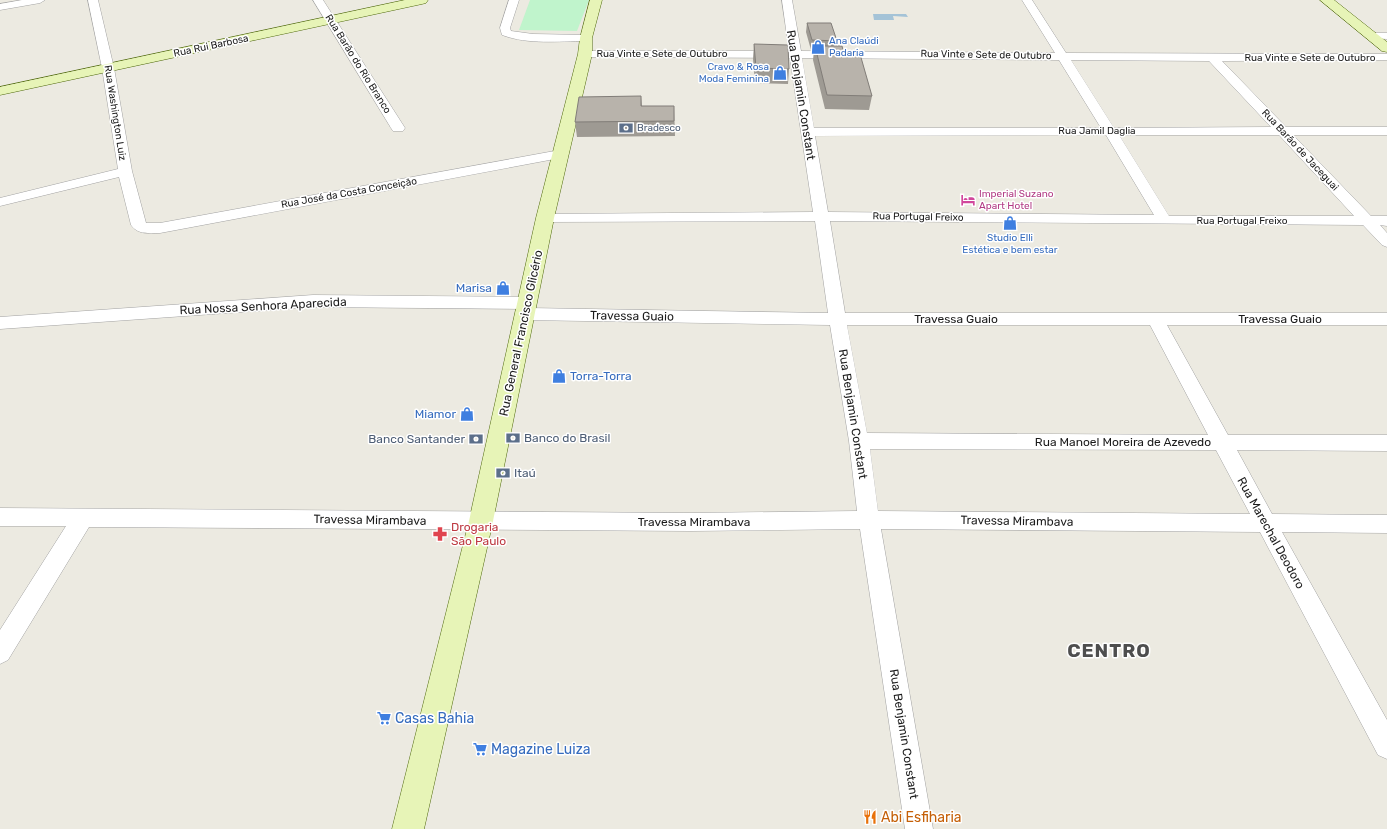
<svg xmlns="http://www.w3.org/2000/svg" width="1387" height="829" font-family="Rubik,sans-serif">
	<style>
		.park { fill: #c0f4cc }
		.water { fill: #a4c3d7 }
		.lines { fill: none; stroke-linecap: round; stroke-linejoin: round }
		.minor-casing { stroke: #a2a2a2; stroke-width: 1 }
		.secondary-casing { stroke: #4f680c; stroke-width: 1 }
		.minor { fill: #fff; fill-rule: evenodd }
		.secondary { fill: #e7f4b7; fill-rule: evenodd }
		.wall { fill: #9e9a93 }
		.building { fill: #b8b3ab; stroke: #817d78 }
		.labels { text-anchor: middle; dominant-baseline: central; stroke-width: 3; stroke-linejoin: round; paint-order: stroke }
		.far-shop-label { font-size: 10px; fill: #366cbe; stroke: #fff; text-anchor: start }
		.far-street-label { font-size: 10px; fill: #1b1b1b; stroke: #fff }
		.far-service-label { font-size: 10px; fill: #4e5e75; stroke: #fff; text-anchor: start }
		.far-hotel-label { font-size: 10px; fill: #b23c85; stroke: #fff; text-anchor: start }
		.street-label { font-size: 12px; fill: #1b1b1b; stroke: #fff }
		.shop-label { font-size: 12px; fill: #366cbe; stroke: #fff; text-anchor: end }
		.service-label { font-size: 12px; fill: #4e5e75; stroke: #fff; text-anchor: start }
		.health-label { font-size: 12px; fill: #be3a42; stroke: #fff; text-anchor: start }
		.near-shop-label { font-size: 14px; fill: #366cbe; stroke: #fff; text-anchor: start }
		.near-food-label { font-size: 14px; fill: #c56008; stroke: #fff; text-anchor: start }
		.near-district-label { font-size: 19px; font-weight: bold; letter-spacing: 1px; fill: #4e4e4e; stroke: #fff }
	</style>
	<rect width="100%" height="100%" fill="#eceae1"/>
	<!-- park -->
	<path class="park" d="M530,0H589L577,31L519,30Z"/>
	<!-- water -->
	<path class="water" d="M873,14H906L908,17L893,16L894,20H874Z"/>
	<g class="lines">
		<defs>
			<g id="minor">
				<path d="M22,0H45L40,3L0,10V4Z"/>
				<path d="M88,0H98L114,68L132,171L146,223H160L560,150L565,151L567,154L565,157L560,158L160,233C149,233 138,235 131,225L119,177L0,206V198L118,169L102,68Z"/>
				<path d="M313,0H323L405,128L403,131H393L391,128Z"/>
				<path d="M509,0H519L510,28L511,31L533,34L586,35L592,38L586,41C558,41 529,45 502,35L500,28Z"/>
				<path d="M782,0H792L801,51L1055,53L1022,0H1032L1066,53L1387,54V60L1222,61L1286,127H1387V135H1293L1371,216H1387V226L1380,225L1387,233V247L1382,245L1363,225L830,221L845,313H1387V325H1167L1228,435H1387V451L1237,450L1272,514L1387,515V533L1282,532L1387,720V759L1378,755L1260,532L881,529L933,829H905L860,529L691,531L89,527L8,660L0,664V630L66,526H0V508L691,513L857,511L849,441L830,325L525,320L519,318L517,314L519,310L524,309L313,307L0,329V317L313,295L527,297L533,299L535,303L533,307L528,308L828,313L815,221L545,222L540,221L538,218L540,215L545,214L813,212L790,58L585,57L581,56L579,54L581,52L585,51H789ZM802,58L1059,60L1101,128H814ZM1071,60L1209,61L1271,127L1114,128ZM1106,135L1154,215L828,212L815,136ZM1119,135H1279L1354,216H1169ZM847,325H1150L1208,435L867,433ZM870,449L1216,450L1250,514L878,511Z"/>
				<path d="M1372,33H1387V39L1368,38L1366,36L1368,34Z"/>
			</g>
			<g id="secondary">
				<path d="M405,0H428L426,3L422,4L0,95V87Z"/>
				<path d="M590,0H602L592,38V54L554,218L493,521L424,829H392L469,521L536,218L578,54L580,38Z"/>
				<path d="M1320,0H1334L1387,42V52L1382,51Z"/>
			</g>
		</defs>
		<!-- minor casing -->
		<use href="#minor" class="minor-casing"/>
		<!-- secondary casing -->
		<use href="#secondary" class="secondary-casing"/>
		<!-- minor -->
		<use href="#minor" class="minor"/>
		<!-- secondary -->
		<use href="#secondary" class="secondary"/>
	</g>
	<!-- wall -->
	<g class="wall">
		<path d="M807,23L837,41V46L844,54L872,96L869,110L825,109L813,60L814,50H811L806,32Z"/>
		<path d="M754,44L789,69L788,84L755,83L753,59Z"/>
		<path d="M641,96L642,106H674L675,136L577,137L575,122Z"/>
	</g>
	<!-- building -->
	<g class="building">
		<path d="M807,23H831L837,41L812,40Z"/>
		<path d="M754,44L788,45L789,69L756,68Z"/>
		<path d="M815,46H842L844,54H860L872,96L827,95Z"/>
		<path d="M641,96V106H674V121L575,122L579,97Z"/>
	</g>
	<!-- icons -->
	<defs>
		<symbol id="shop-bare" viewBox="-9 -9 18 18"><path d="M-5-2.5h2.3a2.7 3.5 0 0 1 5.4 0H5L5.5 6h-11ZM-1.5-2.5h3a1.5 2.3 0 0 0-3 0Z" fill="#3f7fe0" stroke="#fff" stroke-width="2.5" paint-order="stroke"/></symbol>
		<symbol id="bank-bare" viewBox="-9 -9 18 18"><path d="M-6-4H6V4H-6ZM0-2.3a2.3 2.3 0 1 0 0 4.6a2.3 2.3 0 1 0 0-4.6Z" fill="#5c6f8a" stroke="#fff" stroke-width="2.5" paint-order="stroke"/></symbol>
		<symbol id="hotel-bare" viewBox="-9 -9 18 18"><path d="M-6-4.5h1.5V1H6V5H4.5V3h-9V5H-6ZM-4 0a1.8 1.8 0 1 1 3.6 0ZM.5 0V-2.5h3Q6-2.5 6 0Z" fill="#d1479c" stroke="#fff" stroke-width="2.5" paint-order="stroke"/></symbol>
		<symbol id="pharmacy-bare" viewBox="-9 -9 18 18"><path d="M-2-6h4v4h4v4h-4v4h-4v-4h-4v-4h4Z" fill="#e0444e" stroke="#fff" stroke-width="2.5" paint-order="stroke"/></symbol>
		<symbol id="supermarket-bare" viewBox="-9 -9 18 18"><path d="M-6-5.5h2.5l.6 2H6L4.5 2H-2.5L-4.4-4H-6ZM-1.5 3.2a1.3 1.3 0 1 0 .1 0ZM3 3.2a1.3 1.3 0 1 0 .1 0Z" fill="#3f7fe0" stroke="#fff" stroke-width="2.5" paint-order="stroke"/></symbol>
		<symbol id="restaurant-bare" viewBox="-9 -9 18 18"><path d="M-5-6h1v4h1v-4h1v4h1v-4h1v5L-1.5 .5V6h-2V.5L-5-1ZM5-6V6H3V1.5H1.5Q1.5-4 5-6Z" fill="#e8710a" stroke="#fff" stroke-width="2.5" paint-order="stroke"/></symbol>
	</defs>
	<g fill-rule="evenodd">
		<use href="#shop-bare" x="808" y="37" width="20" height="20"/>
		<use href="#shop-bare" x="770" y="63" width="20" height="20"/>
		<use href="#bank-bare" x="616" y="118" width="20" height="20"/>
		<use href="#hotel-bare" x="958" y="190" width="20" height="20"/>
		<use href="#shop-bare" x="1000" y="213" width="20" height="20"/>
		<use href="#shop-bare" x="493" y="278" width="20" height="20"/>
		<use href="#shop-bare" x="549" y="366" width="20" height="20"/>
		<use href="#shop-bare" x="457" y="404" width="20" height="20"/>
		<use href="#bank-bare" x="503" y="428" width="20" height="20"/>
		<use href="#bank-bare" x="466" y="429" width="20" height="20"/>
		<use href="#bank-bare" x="493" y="463" width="20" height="20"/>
		<use href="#pharmacy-bare" x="430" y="524" width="20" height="20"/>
		<use href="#supermarket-bare" x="374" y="708" width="20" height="20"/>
		<use href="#supermarket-bare" x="470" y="739" width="20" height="20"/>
		<use href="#restaurant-bare" x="860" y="807" width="20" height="20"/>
	</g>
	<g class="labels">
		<!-- far-shop labels -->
		<g class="far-shop-label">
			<text x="829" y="41">Ana Claúdi<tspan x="829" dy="12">Padaria</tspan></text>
			<text x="769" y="67" text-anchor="end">Cravo &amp; Rosa<tspan x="769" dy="12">Moda Feminina</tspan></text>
			<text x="1010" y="238" text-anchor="middle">Studio Elli<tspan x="1010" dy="12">Estética e bem estar</tspan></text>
		</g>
		<!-- far-street labels -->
		<g class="far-street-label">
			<text transform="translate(211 46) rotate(-12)">Rua Rui Barbosa</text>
			<text x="662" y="54">Rua Vinte e Sete de Outubro</text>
			<text transform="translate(986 55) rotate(1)">Rua Vinte e Sete de Outubro</text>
			<text x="1310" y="58">Rua Vinte e Sete de Outubro</text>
			<text transform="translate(358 64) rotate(58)">Rua Barão do Rio Branco</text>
			<text transform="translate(115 113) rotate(81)">Rua Washington Luiz</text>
			<text x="1097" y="131">Rua Jamil Daglia</text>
			<text transform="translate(1300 150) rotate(47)">Rua Barão de Jaceguai</text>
			<text transform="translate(349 193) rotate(-10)">Rua José da Costa Conceição</text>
			<text transform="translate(918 217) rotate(1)">Rua Portugal Freixo</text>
			<text x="1242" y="221">Rua Portugal Freixo</text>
		</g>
		<!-- far-service labels -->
		<g class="far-service-label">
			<text x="637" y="128">Bradesco</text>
		</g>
		<!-- far-hotel labels -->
		<g class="far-hotel-label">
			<text x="979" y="194">Imperial Suzano<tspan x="979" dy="12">Apart Hotel</tspan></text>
		</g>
		<!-- street labels -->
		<g class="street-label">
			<text transform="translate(801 95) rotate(81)">Rua Benjamin Constant</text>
			<text transform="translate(263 306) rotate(-3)">Rua Nossa Senhora Aparecida</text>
			<text transform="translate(632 316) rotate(1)">Travessa Guaio</text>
			<text x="956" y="319">Travessa Guaio</text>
			<text x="1280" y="319">Travessa Guaio</text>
			<text transform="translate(521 333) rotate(-78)">Rua General Francisco Glicério</text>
			<text transform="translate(853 414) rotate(81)">Rua Benjamin Constant</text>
			<text x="1123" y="442">Rua Manoel Moreira de Azevedo</text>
			<text transform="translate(370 520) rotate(1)">Travessa Mirambava</text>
			<text transform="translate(1017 521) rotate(1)">Travessa Mirambava</text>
			<text x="694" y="522">Travessa Mirambava</text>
			<text transform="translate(1271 533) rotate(61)">Rua Marechal Deodoro</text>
			<text transform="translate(904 734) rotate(81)">Rua Benjamin Constant</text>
		</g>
		<!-- shop labels -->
		<g class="shop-label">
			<text x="492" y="288">Marisa</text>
			<text x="570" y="376" text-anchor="start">Torra-Torra</text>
			<text x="456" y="414">Miamor</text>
		</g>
		<!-- service labels -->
		<g class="service-label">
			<text x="524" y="438">Banco do Brasil</text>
			<text x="465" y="439" text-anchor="end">Banco Santander</text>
			<text x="514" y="473">Itaú</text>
		</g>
		<!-- health labels -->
		<g class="health-label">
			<text x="451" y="527">Drogaria<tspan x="451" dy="14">São Paulo</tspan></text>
		</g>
		<!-- near-shop labels -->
		<g class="near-shop-label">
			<text x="395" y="718">Casas Bahia</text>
			<text x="491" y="749">Magazine Luiza</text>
		</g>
		<!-- near-food labels -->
		<g class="near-food-label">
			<text x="881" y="817">Abi Esfiharia</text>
		</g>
		<!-- near-district labels -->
		<g class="near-district-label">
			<text x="1109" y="650">CENTRO</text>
		</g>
	</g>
</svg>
